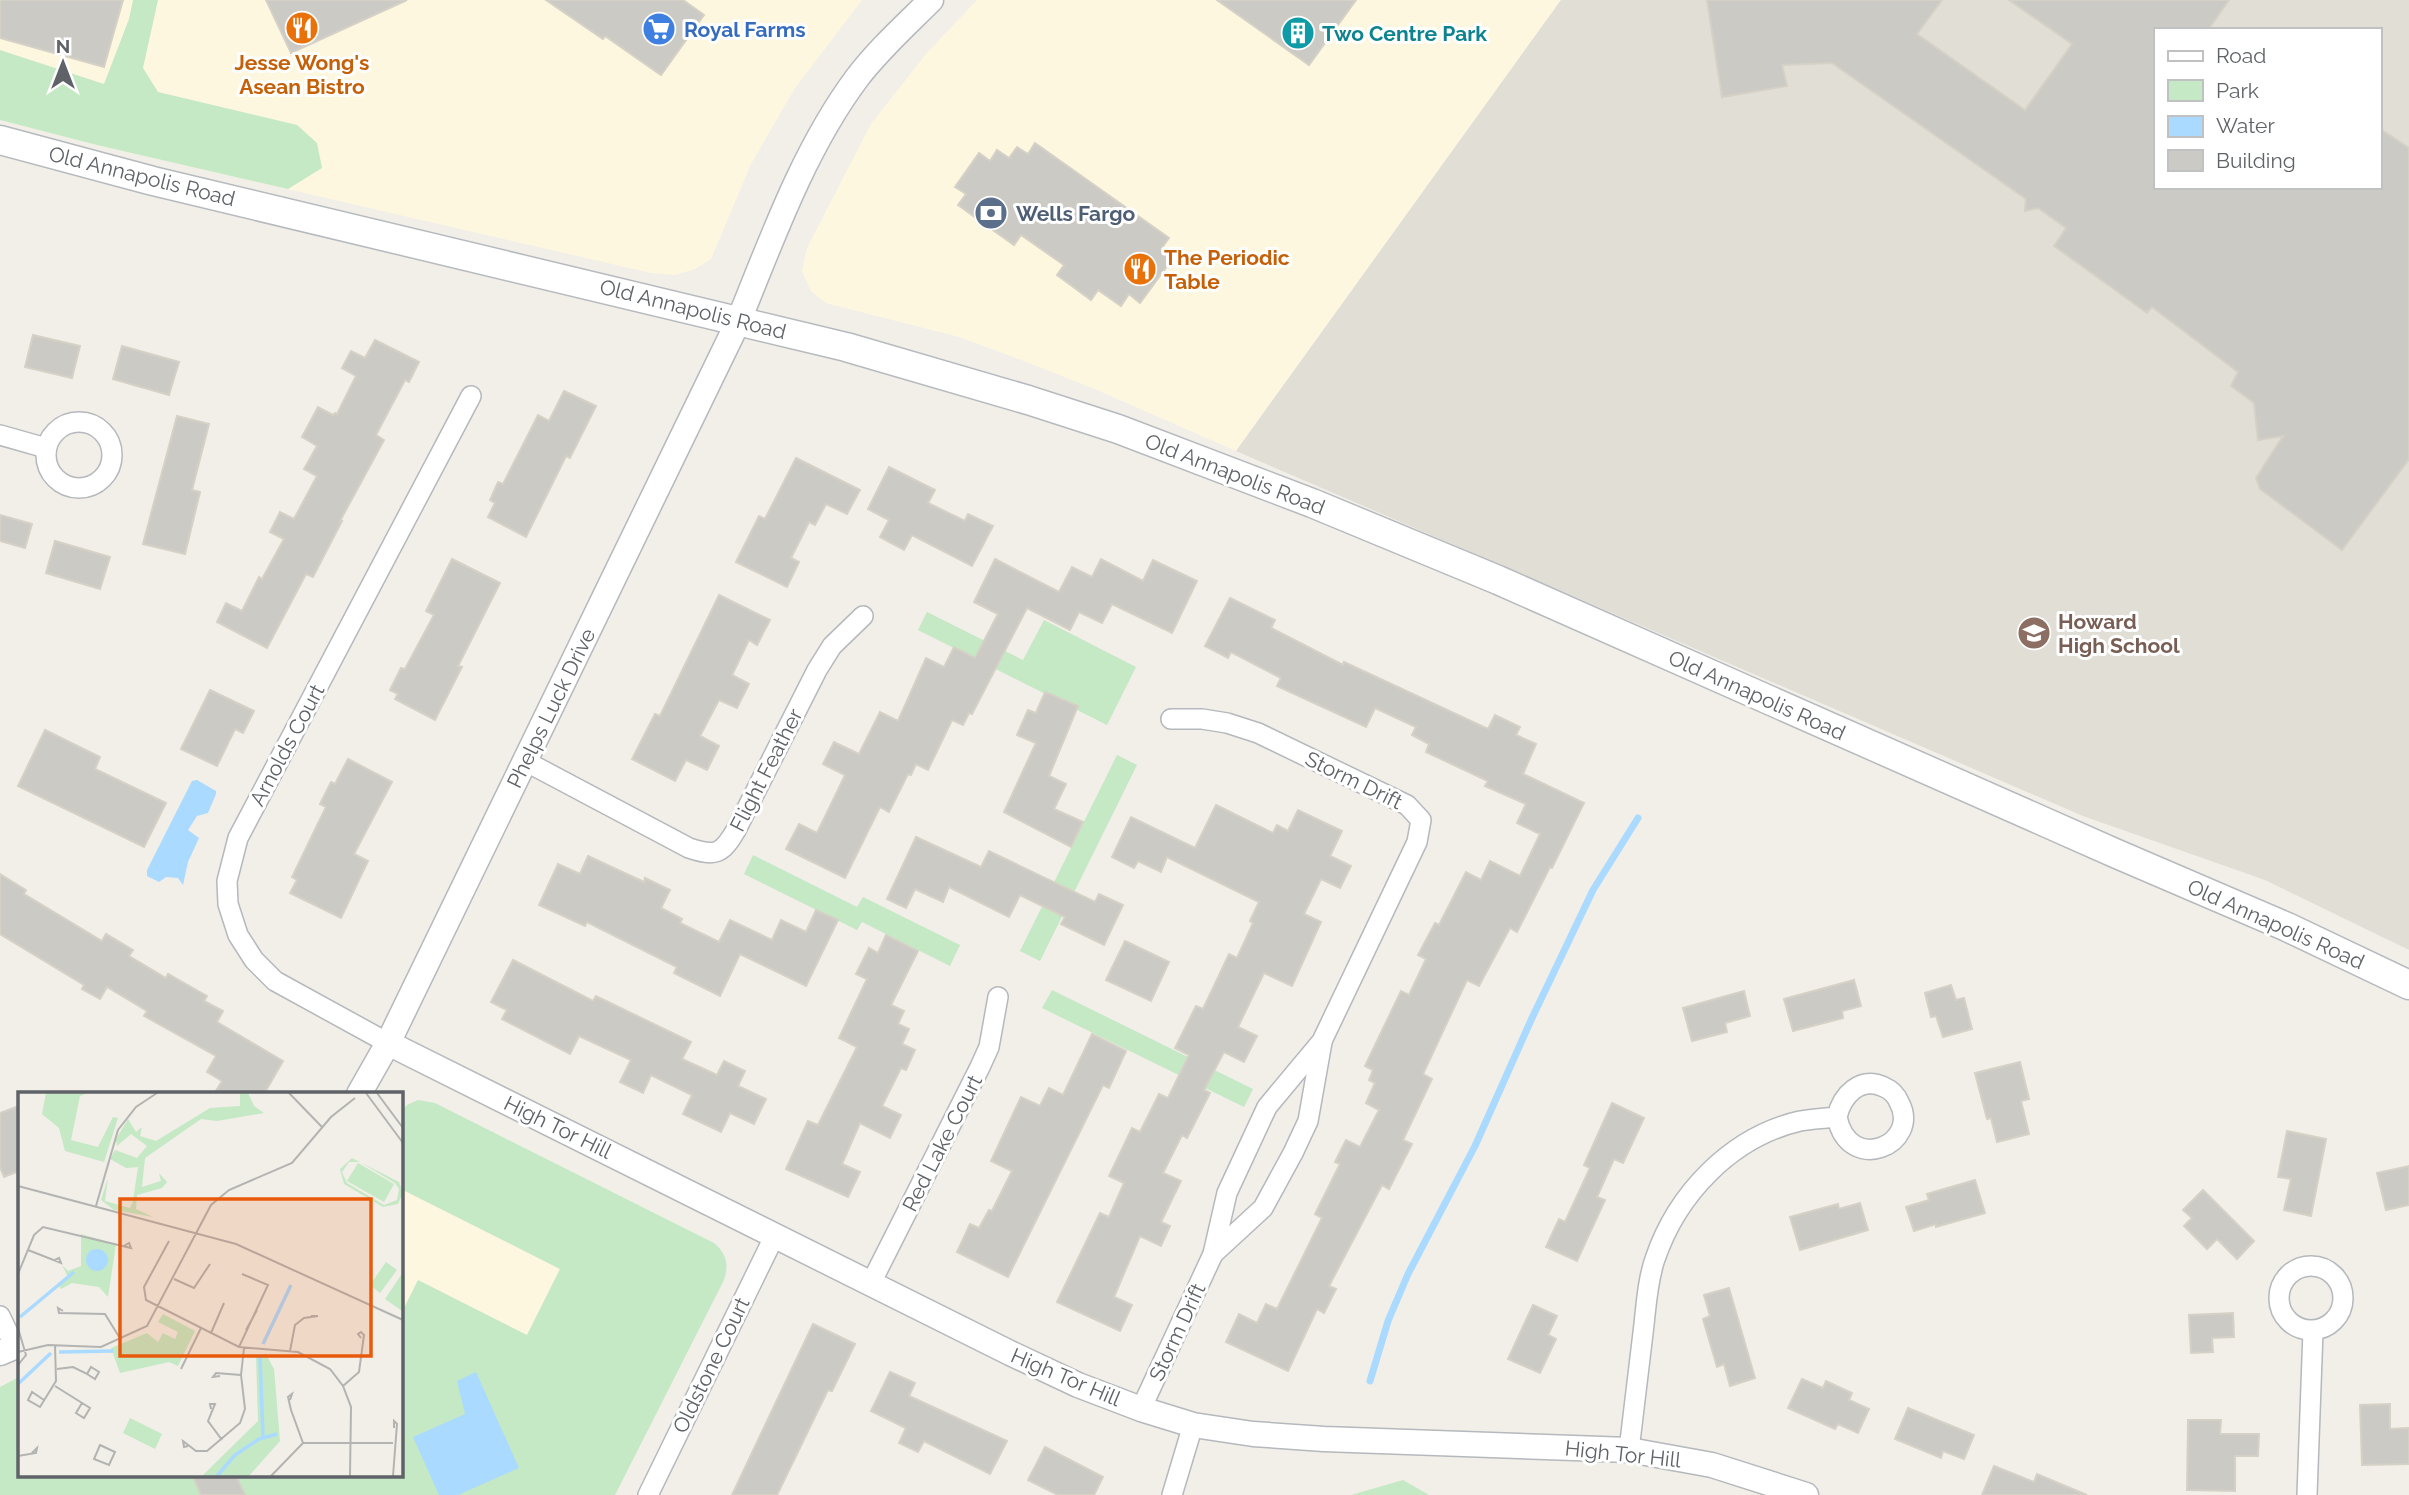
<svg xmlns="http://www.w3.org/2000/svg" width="2409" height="1495" font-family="Raleway,sans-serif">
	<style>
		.commercial { fill: #fef7e0 }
		.education { fill: #e1ded6; fill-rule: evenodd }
		.green { fill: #c5e8c5 }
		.water { fill: #aadaff }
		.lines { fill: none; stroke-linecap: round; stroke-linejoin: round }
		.stream { stroke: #aadaff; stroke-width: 7 }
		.building { fill: #cccac5; stroke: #d6d1c6; stroke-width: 2 }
		.minor-casing { stroke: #b5b8bc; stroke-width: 22 }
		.tertiary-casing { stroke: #b5b8bc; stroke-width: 27 }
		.secondary-casing { stroke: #b6babf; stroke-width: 31 }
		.minor { stroke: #fff; stroke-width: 19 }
		.tertiary { stroke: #fff; stroke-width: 24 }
		.secondary { stroke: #fff; stroke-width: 28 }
		.labels { text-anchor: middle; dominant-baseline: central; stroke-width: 6; stroke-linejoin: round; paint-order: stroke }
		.shop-label { font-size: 21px; font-weight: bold; fill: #366cbe; stroke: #fff; text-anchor: start }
		.culture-label { font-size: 21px; font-weight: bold; fill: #0d838f; stroke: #fff; text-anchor: start }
		.food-label { font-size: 21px; font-weight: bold; fill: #c56008; stroke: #fff }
		.street-label { font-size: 21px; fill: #5f6368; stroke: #fff }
		.service-label { font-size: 21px; font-weight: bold; fill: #4e5e75; stroke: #fff; text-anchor: start }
		.education-label { font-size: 21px; font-weight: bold; fill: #785e54; stroke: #fff; text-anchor: start }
		.inset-river { fill: none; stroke: #aadaff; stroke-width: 3.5 }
		.inset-road { fill: none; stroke: #b3b3b1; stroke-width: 2 }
		.view { fill: #e8590c; fill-opacity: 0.15; stroke: #e8590c; stroke-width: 3.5 }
		.inset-edge { fill: none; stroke: #5f6368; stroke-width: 3.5 }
	</style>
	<rect width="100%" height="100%" fill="#f1efe8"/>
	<!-- commercial -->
	<g class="commercial">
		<path d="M0,0H862L795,88L751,164L711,259L695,269L675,275L651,273L97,145L0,120Z"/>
		<path d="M977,0H1561L1236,451L1097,390L1024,361L959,337L826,303L811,291L802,271L807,248L871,124L926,54Z"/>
		<path d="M401,1189L560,1269L527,1335L418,1280L401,1314Z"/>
	</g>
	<!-- education -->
	<path class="education" d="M1561,0H2409V950L2265,880L2083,816L1236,451ZM2155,30H2379V187H2155Z"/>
	<!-- green -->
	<g class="green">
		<path d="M133,0H158L143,68L158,92L297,125L317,143L322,168L288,189L97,145L0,120V50L104,84L129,19Z"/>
		<path d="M927,612L1023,660L1044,620L1136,667L1107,725L918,630Z"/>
		<path d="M1117,755L1137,765L1040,961L1020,951Z"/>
		<path d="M753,855L857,907L863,897L960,945L950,966L862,922L857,930L744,874Z"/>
		<path d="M1052,990L1253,1089L1244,1107L1042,1008Z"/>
		<path d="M418,1100L435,1103L714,1243C727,1254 729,1265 724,1280L615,1495H0V1387L19,1377V1476H401V1314L418,1280L527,1335L560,1269L401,1189V1111L407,1105Z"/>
		<path d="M1403,1480L1429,1495H1351Z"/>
	</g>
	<!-- water -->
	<g class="water">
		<path d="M197,780L216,791V794L208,813L197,816L188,830L199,838L188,862L183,885L178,878L166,877L159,882L147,876V870L192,781Z"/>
		<path d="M476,1372L519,1468L458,1495H439L413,1437L465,1414L457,1381Z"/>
	</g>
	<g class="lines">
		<!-- stream -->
		<path class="stream" d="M1370,1381L1388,1321L1408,1274L1475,1146L1532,1018L1593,890L1638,818"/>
	</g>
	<!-- building -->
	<g class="building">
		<path d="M0,0H123L104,67L0,38Z"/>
		<path d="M266,0H407L291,53Z"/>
		<path d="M546,0H683L704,15L661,75L605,36L603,39Z"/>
		<path d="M1217,0H1356L1309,65Z"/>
		<path d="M1707,0H1942L1917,34L2025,110L2072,44L2009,0H2229L2208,30H2155V187H2379V128L2409,148V459L2342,550L2260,489L2256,478L2283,436L2258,440L2254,403L2231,386L2238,372L2152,307L2147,313L2054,246L2066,228L2038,208L2025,211L2026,199L1832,63L1782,65L1787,86L1722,97Z"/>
		<path d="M1035,143L1169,238L1161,249L1173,258L1140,303L1129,294L1121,306L1098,290L1091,300L1057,275L1064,265L1021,235L1014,245L958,205L966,194L955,187L979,153L990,161L997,150L1009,158L1017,147L1028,154Z"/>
		<path d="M33,335L80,346L72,378L25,367Z"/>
		<path d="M375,340L419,362L409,382L405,380L376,435L384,440L340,521H342L313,577L306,574L267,648L217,622L226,603L242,611L259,577L262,579L284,539L270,532L280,512L294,519L317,476L304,469L317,446L302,437L318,407L333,415L335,413L337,414L356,376L342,368L351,351L365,358Z"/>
		<path d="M122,346L179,362L169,395L113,379Z"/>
		<path d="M564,391L596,406L570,458L566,456L526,537L488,517L495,503L490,500L498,482L503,484L538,415L549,421Z"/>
		<path d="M177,416L209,424L192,490L200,492L185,554L143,544Z"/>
		<path d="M796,458L860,490L847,514L826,504L815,525L809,522L791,558L799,562L787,587L736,562L759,516L765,519Z"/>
		<path d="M889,467L935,490L928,503L965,521L968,514L993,526L972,566L912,535L904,550L880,537L889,520L868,509Z"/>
		<path d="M0,515L32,524L25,548L0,541Z"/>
		<path d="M55,541L110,557L100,589L46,573Z"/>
		<path d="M452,559L500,583L458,666L462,667L435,720L395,699L398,694L390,690L401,668L405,669L434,615L426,611Z"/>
		<path d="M995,559L1059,592L1072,567L1092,577L1101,559L1143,581L1153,560L1197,581L1172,633L1112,604L1102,623L1079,612L1070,630L1027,608L972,714L969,713L963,725L952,720L928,770L916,764L911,775L908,774L889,812L880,807L845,878L786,849L799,824L817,833L835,796L845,775L823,764L834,742L859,754L880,712L898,721L926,658L944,667L954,647L975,658L998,614L974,602Z"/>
		<path d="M719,595L770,620L757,645L749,640L732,675L749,684L737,708L719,700L700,736L719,746L707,770L686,760L675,781L632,759L655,714L660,716Z"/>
		<path d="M1230,598L1275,620L1271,628L1343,665L1344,662L1488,729L1495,715L1520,727L1516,735L1536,744L1523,774L1584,803L1552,868L1550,867L1517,932L1510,928L1479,986L1467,980L1423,1074L1432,1079L1403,1140L1412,1144L1389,1189L1382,1185L1329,1286L1336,1289L1324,1313L1317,1309L1288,1371L1226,1342L1239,1314L1257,1323L1266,1304L1277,1309L1322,1218L1315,1214L1340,1164L1335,1162L1346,1140L1360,1147L1379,1110L1366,1103L1375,1083L1369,1080L1373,1070L1365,1066L1401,991L1409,995L1426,959L1418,955L1435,923L1439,925L1466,872L1481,880L1490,861L1520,876L1540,834L1517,823L1526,804L1485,786L1488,781L1426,752L1429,744L1412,735L1416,727L1375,708L1366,727L1277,686L1281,678L1231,652L1228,658L1205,646Z"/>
		<path d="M210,690L254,711L243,733L235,729L217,766L181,749Z"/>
		<path d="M1045,692L1078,706L1049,776L1066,784L1054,809L1083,822L1071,847L1004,812L1036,743L1017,735L1028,710L1036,713Z"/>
		<path d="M45,730L100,757L95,769L166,803L144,847L18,786Z"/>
		<path d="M348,759L392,782L354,854L368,861L341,918L290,893L297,880L292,877L326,807L320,804L331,782L335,784Z"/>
		<path d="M1216,805L1273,833L1277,825L1288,831L1298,810L1342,831L1330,856L1351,866L1340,888L1321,879L1304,914L1321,922L1292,986L1264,973L1238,1027L1257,1036L1244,1062L1224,1052L1204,1090L1210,1093L1187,1138L1182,1135L1163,1173L1181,1181L1161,1222L1170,1226L1161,1246L1140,1236L1114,1297L1132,1305L1120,1331L1057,1302L1100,1213L1109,1217L1124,1183L1109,1176L1132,1128L1140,1132L1159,1094L1168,1098L1189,1055L1175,1048L1196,1006L1203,1009L1229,954L1237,958L1253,923L1250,921L1259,902L1167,857L1161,872L1138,861L1134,868L1112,857L1131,817L1195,848Z"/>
		<path d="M916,837L981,867L989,851L1095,902L1099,894L1123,905L1104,945L1061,924L1065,917L1020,895L1009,917L949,887L943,902L915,889L906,908L887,899Z"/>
		<path d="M588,856L644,882L645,878L670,890L661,908L682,919L680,923L719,942L730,920L772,940L781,920L806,932L816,910L838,920L806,986L740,954L720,996L674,973L677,967L587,922L585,926L539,905L558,864L580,874Z"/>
		<path d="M0,874L26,890L24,894L102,941L106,934L133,950L129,956L166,978L168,974L207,996L204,1001L223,1011L217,1022L283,1061L264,1094H214L222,1081L207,1072L216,1056L144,1016L147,1011L107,987L100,999L82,989L84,985L0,934Z"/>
		<path d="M886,935L918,951L891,1005L904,1011L898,1024L909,1029L902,1044L915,1050L906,1070L901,1068L882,1106L901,1115L890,1138L860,1123L842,1164L860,1172L848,1197L786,1169L808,1121L818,1125L857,1047L839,1038L867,979L856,974L869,948L878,953Z"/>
		<path d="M1125,941L1169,962L1151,1001L1106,980Z"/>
		<path d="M513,960L593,1001L596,996L691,1042L682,1059L717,1075L724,1061L745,1071L738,1086L766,1099L754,1124L730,1113L721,1132L683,1114L692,1095L651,1075L643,1093L620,1082L631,1060L579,1036L570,1054L502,1019L507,1010L491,1002Z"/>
		<path d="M1854,980L1861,1006L1842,1011L1843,1018L1793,1031L1784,999Z"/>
		<path d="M1951,985L1956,1000L1964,998L1972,1029L1943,1037L1936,1016L1931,1017L1925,993Z"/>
		<path d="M1744,991L1750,1016L1725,1023L1727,1032L1692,1041L1683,1008Z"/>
		<path d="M1092,1034L1126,1051L1109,1088L1103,1085L1008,1277L957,1252L970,1224L979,1228L989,1210L992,1211L1012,1171L991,1161L1021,1097L1040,1106L1049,1088L1063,1095Z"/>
		<path d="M2020,1062L2029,1099L2021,1101L2029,1134L1997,1142L1991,1118L1987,1119L1975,1073Z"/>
		<path d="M1612,1103L1644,1118L1623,1163L1614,1159L1597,1197L1605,1200L1577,1261L1546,1247L1559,1219L1565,1222L1590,1168L1584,1165Z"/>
		<path d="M19,1106V1171L4,1177L0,1167V1113Z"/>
		<path d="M2287,1131L2326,1139L2311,1216L2284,1210L2291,1179L2278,1177Z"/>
		<path d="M2409,1166V1205L2386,1210L2377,1173Z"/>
		<path d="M1975,1180L1985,1213L1936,1227V1224L1914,1231L1906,1207L1929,1200L1927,1194Z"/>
		<path d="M2203,1190L2254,1241L2237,1259L2217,1239L2207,1249L2184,1226L2192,1218L2183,1210Z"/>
		<path d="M1860,1203L1868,1230L1800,1250L1790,1217L1838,1204L1839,1209Z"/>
		<path d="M1729,1288L1755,1378L1730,1386L1724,1364L1717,1367L1703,1319L1710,1316L1704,1295Z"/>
		<path d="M1533,1305L1557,1316L1548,1335L1556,1339L1540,1373L1508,1359Z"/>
		<path d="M2233,1313L2234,1337L2212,1338L2213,1352L2191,1353L2189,1315Z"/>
		<path d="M813,1324L855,1344L832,1391L828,1390L777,1495H732Z"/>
		<path d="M890,1372L915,1383L909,1396L1007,1441L990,1474L924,1441L918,1452L899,1443L906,1428L871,1411Z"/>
		<path d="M1802,1379L1823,1388L1826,1381L1852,1393L1849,1400L1869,1409L1858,1433L1838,1424L1835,1429L1788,1408Z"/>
		<path d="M2390,1404V1429L2409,1428V1464L2362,1465L2360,1405Z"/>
		<path d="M1908,1408L1974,1435L1964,1459L1943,1451L1941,1458L1895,1439Z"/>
		<path d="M2188,1420H2221L2220,1434H2259L2258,1456H2235V1491L2187,1490Z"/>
		<path d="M1045,1447L1103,1477L1094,1495H1058L1028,1480Z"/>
		<path d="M1994,1466L2034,1482L2037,1474L2087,1495H1982Z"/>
		<path d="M193,1476H236L245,1495H201Z"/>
	</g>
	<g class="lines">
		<defs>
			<g id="minor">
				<circle cx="79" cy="455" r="33"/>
				<path d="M0,435L46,448"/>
				<path d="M525,761L689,848C716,857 722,854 736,830L817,670L832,646L863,616"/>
				<path d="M388,1043L275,981L254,960L238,935L228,904L227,881L238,838L471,396"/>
				<path d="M1213,1254L1263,1208L1293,1153L1308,1121L1322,1042"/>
				<circle cx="2311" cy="1298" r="32"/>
				<path d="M871,1283L980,1067L989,1047L998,997"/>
				<path d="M0,1316L15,1347"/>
				<path d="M1141,1409L1213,1254L1227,1193L1267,1107L1322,1041L1417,842L1421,820L1407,805L1258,733L1227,723L1202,719H1171"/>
				<path d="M1629,1450C1634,1411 1638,1372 1643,1333C1646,1309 1647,1282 1655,1259C1677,1194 1731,1137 1800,1121C1812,1119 1825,1118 1837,1117C1849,1176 1922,1144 1899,1102C1896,1095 1891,1090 1884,1087C1860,1076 1842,1095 1837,1117"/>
				<path d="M648,1495L775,1235"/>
				<path d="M1172,1495L1193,1425"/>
				<path d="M2307,1495L2313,1331"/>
			</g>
			<g id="tertiary">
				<path d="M388,1043L1010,1353L1078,1385L1141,1409L1193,1425L1253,1434L1324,1439L1629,1450L1712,1465L1806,1495"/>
				<path d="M359,1094L388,1043L739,320C772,239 804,149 857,78C878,50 906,25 931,0"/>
				<path d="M0,1353L19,1345"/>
			</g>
			<path id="secondary" d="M0,140L153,181L846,347L1028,400L1118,429L1312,503L1498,580L2117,854L2287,927L2409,985"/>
		</defs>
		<!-- minor casing -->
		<use href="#minor" class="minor-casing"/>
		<!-- tertiary casing -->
		<use href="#tertiary" class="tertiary-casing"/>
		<!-- secondary casing -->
		<use href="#secondary" class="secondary-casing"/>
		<!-- minor -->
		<use href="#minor" class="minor"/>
		<!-- tertiary -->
		<use href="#tertiary" class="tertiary"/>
		<!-- secondary -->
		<use href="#secondary" class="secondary"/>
	</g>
	<!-- icons -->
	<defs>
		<symbol id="restaurant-disc" viewBox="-11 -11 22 22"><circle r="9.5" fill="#e8710a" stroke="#fff"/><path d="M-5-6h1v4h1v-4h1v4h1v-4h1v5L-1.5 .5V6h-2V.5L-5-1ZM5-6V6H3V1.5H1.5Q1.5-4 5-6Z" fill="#fff"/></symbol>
		<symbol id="supermarket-disc" viewBox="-11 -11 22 22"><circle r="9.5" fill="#3f7fe0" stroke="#fff"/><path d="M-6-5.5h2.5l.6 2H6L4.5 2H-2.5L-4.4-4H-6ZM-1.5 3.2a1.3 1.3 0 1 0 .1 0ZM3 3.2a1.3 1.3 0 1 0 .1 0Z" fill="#fff"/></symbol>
		<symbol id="building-disc" viewBox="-11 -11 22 22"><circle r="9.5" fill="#0f9aa8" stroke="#fff"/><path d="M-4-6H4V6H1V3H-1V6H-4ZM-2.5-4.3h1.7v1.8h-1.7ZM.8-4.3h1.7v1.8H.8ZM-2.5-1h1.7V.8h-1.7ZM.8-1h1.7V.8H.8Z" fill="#fff"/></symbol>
		<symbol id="bank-disc" viewBox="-11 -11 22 22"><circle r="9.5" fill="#5c6f8a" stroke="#fff"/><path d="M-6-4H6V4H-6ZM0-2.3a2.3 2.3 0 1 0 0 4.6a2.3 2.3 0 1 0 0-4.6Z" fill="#fff"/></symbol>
		<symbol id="school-disc" viewBox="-11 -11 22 22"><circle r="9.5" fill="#8d6e63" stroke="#fff"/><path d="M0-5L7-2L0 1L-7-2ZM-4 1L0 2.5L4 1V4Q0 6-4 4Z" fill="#fff"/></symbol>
	</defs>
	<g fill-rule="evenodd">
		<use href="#restaurant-disc" x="283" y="9" width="38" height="38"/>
		<use href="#supermarket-disc" x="640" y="10" width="38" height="38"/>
		<use href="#building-disc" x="1279" y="14" width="38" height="38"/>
		<use href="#bank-disc" x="972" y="194" width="38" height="38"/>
		<use href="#restaurant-disc" x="1121" y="250" width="38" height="38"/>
		<use href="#school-disc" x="2015" y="614" width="38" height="38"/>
	</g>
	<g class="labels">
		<!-- shop labels -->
		<g class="shop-label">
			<text x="684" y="29">Royal Farms</text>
		</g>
		<!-- culture labels -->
		<g class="culture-label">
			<text x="1322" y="33">Two Centre Park</text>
		</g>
		<!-- food labels -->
		<g class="food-label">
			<text x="302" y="62">Jesse Wong's<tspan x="302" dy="24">Asean Bistro</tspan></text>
			<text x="1164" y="257" text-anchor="start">The Periodic<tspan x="1164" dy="24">Table</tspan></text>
		</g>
		<!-- street labels -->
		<g class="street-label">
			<text transform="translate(142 176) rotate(14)">Old Annapolis Road</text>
			<text transform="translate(693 309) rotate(14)">Old Annapolis Road</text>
			<text transform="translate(1235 474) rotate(21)">Old Annapolis Road</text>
			<text transform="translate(1757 695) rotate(24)">Old Annapolis Road</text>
			<text transform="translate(551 708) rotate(-64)">Phelps Luck Drive</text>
			<text transform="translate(287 745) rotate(-62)">Arnolds Court</text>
			<text transform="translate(766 770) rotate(-63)">Flight Feather</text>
			<text transform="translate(1354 780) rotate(26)">Storm Drift</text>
			<text transform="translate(2276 924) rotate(24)">Old Annapolis Road</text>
			<text transform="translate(558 1127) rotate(26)">High Tor Hill</text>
			<text transform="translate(942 1143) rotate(-63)">Red Lake Court</text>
			<text transform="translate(1177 1332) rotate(-65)">Storm Drift</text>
			<text transform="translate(711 1365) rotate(-64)">Oldstone Court</text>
			<text transform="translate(1066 1377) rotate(23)">High Tor Hill</text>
			<text transform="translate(1623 1454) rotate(6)">High Tor Hill</text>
		</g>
		<!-- service labels -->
		<g class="service-label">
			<text x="1016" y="213">Wells Fargo</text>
		</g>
		<!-- education labels -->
		<g class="education-label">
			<text x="2058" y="621">Howard<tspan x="2058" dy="24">High School</tspan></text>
		</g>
	</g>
	<!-- overview -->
	<g transform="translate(18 1092)">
		<rect width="385" height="385" fill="#f1efe8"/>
		<path d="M28,1H70L62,4L53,48L80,55L95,25L100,26L86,70L47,59L41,36L24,22ZM222,1H230L236,14L246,21L199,29L183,27L127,66L124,95L143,89L141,81L149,90L144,96L119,103L118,117L135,125L96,118L83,108L90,86L87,109L112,116L115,109L120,75L108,76L92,67L97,58L119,66L129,54L113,42L99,54L98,47L110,27L118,40L124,35L122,44L138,49L192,16L222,14ZM334,66L381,90L385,101L380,112L365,115L326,92L322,77ZM331,70H342L377,91L381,97L379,108L366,113L329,91L324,80ZM340,71L376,92L366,110L329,89ZM63,142L98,152L90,205L81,195L54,191L43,197L40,193L50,185L44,173L50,179L63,174ZM368,170L379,178L362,201L352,193ZM385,180V218L384,219L367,207ZM145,222L177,239L160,274L151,270L102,281L93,256L129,241L140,250L145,241L157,247L160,240L140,230ZM248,262L256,277L262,349L231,384H184L240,329L238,265ZM112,326L144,342L137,357L105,341Z" fill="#c5e8c5" fill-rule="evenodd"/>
		<path d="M68 168a11 11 0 1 1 22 0a11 11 0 1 1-22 0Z" fill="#aadaff"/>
		<path class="inset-river" d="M2,225L56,180M245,252L273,193M41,260L95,259M242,264L245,346M0,292L33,261M199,384L217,363L241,347L259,342"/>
		<path class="inset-road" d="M271,1L304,35M348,1L385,51M359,1L385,36M0,94L218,152L385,228M78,114L100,38L118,15L139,1M151,149L126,195L128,208L221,255L280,260L312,277L325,294L333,315L332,384M10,158L43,171L41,166L37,168M0,182L16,143L25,135L113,156L111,151L106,154M156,187L176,196L192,172M45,219L40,216L41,221L87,222L103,248M0,236L8,263L0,273M228,238L239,218M193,241L206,211M221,255L250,193L224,182M272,259L277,233L286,226L300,224H293M0,260L30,253L83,255L129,234L193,113L211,98L274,71L313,25L337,6M39,277L55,275L69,282L73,275L81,280L77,287L69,282M163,277L183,236M202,284L195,285L198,281L223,283M37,294L72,316L66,326L58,321L64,311M325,294L341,280L346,243L343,240L340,242L343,246M26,308L14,300L10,308L22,315L38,289L37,253M272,308L274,302L270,305L273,318L285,351M193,317L192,312H197L190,329L204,348M82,353L97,360L91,373L76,367ZM170,354L166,355L165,349L178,359H189L222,331L227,317L223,283L226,256M0,364L18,361L19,356L14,361M253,384L285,351H375M375,384L379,332L376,329V336"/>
		<path class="view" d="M102,107H353V264H102Z"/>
		<rect width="385" height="385" class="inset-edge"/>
	</g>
	<!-- legend -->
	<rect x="2154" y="28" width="228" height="161" fill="#ffffff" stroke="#bfc1c3" stroke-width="2"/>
	<rect x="2168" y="51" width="35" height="10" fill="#ffffff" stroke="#bfc1c3" stroke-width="2"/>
	<text x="2216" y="63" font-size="21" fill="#5f6368">Road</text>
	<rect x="2168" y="80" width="35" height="21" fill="#c5e8c5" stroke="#bfc1c3" stroke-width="2"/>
	<text x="2216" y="98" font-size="21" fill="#5f6368">Park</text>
	<rect x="2168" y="116" width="35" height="21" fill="#aadaff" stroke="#bfc1c3" stroke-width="2"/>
	<text x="2216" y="133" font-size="21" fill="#5f6368">Water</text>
	<rect x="2168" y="150" width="35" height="21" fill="#cccac5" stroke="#bfc1c3" stroke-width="2"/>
	<text x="2216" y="168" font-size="21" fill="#5f6368">Building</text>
	<!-- north arrow -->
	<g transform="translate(63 63)" stroke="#ffffff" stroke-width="5" paint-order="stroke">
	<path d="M0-5L12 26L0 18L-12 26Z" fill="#5f6368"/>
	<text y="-10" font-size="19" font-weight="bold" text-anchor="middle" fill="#5f6368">N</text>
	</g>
</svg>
